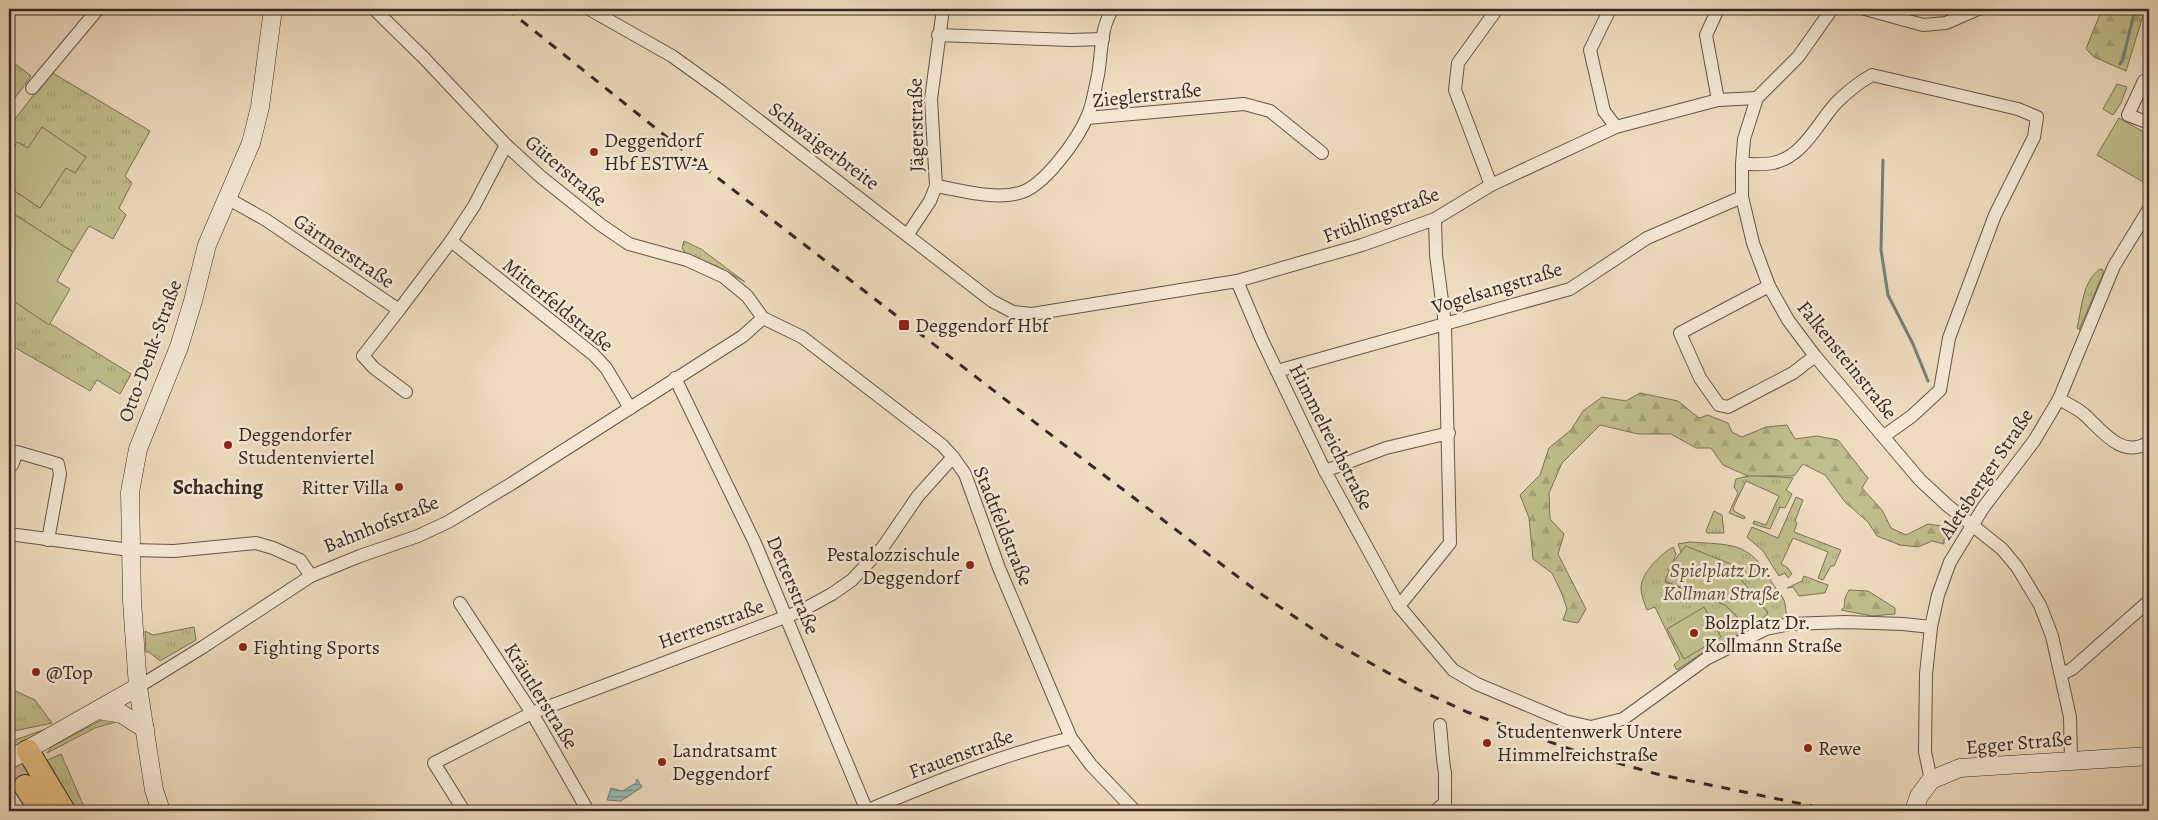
<svg xmlns="http://www.w3.org/2000/svg" width="2158" height="820" font-family="Alegreya,serif">
	<style>
		.grass { fill: url(#grass-tufts); stroke: #7b7358 }
		.forest { fill: url(#forest-firs); stroke: #7b7358 }
		.green { fill: #c0be8c; stroke: #7b7358 }
		.water { fill: url(#water-rules); stroke: #71807a }
		.lines { fill: none; stroke-linecap: round; stroke-linejoin: round }
		.stream { stroke: #71807a; stroke-width: 3 }
		.highway-tunnel { stroke: #c9b79f; stroke-width: 22; stroke-dasharray: 22 11; stroke-linecap: butt }
		.street-casing { stroke: #64554a; stroke-width: 14 }
		.secondary-casing { stroke: #362823; stroke-width: 19 }
		.highway-casing { stroke: #362823; stroke-width: 24 }
		.street { stroke: #f4e8d5; stroke-width: 12 }
		.secondary { stroke: #f4e8d5; stroke-width: 18 }
		.highway { stroke: #e7be7f; stroke-width: 22 }
		.rail { stroke: #362823; stroke-width: 3; stroke-dasharray: 9 9; stroke-linecap: butt }
		.poi-dot { fill: #8f2418; stroke: #f4e8d5; stroke-width: 2 }
		.labels { text-anchor: middle; dominant-baseline: central; stroke-width: 5; stroke-linejoin: round; paint-order: stroke }
		.street-label { font-size: 20px; fill: #362823; stroke: #f4e8d5 }
		.poi-label { font-size: 20px; fill: #362823; stroke: #f4e8d5; text-anchor: start }
		.park-label { font-size: 20px; font-style: italic; fill: #584e3d; stroke: #f4e8d5 }
		.neighbourhood-label { font-size: 21px; font-weight: bold; fill: #362823; stroke: #f4e8d5 }
	</style>
	<defs>
		<pattern id="grass-tufts" width="24" height="20" patternUnits="userSpaceOnUse" patternTransform="scale(1.25)"><rect width="24" height="20" fill="#c0be8c"/><path d="M3 7l-1-3M5 7V3M7 7l1-3M15 17l-1-3M17 17v-4M19 17l1-3" fill="none" stroke="#a6a378"/></pattern>
		<pattern id="forest-firs" width="22" height="20" patternUnits="userSpaceOnUse" patternTransform="scale(1.25)"><rect width="22" height="20" fill="#c0be8c"/><path d="M5 1l3.5 6h-7zM16 11l3.5 6h-7z" fill="#a6a378"/></pattern>
		<pattern id="water-rules" width="6" height="5" patternUnits="userSpaceOnUse" patternTransform="scale(1.25)"><rect width="6" height="5" fill="#99bbb4"/><path d="M0 2.5h6" fill="none" stroke="#7e9892"/></pattern>
	</defs>
	<rect width="100%" height="100%" fill="#eedbbe"/>
	<filter id="stains"><feTurbulence type="fractalNoise" baseFrequency=".004" numOctaves="4"/><feColorMatrix values="0 0 0 0 .2 0 0 0 0 .09 0 0 0 0 .02 0 0 0 .5 -.17"/></filter>
	<radialGradient id="worn" r=".72"><stop offset=".6" stop-color="#630" stop-opacity="0"/><stop offset="1" stop-color="#630" stop-opacity=".3"/></radialGradient>
	<!-- grass -->
	<g class="grass">
		<path d="M9,59L31,76L9,106Z"/>
		<path d="M51,72L150,131L125,176L132,183L119,208L126,215L113,239L89,226L73,252L9,211V187L40,208L66,167L86,156L28,149L9,155V127Z"/>
		<path d="M684,241L701,249L745,282L717,266L686,254L682,248Z"/>
		<path d="M2100,269L2103,270V274L2079,330L2077,328C2082,308 2082,282 2100,269Z"/>
		<path d="M9,298L131,374L120,394L97,380L90,391L9,344Z"/>
		<path d="M1752,475L1793,478L1786,490L1792,494L1785,508L1780,507L1770,529L1753,524L1754,521L1766,525L1779,496L1746,481L1733,508L1734,511L1745,517L1744,519L1729,513L1738,493L1734,487L1736,479Z"/>
		<path d="M1796,497L1803,500L1795,521L1797,523L1794,532L1841,550L1834,566H1831L1823,580L1818,578L1828,552L1793,538L1781,564L1788,568L1792,574L1788,578L1785,573L1779,576L1763,551L1747,537L1752,527L1778,538Z"/>
		<path d="M1714,511L1722,515L1724,533H1707L1706,531Z"/>
		<path d="M1690,542C1730,545 1750,541 1771,581C1774,587 1781,593 1784,600C1786,606 1786,613 1787,619L1755,628L1754,625L1768,612L1742,581L1686,546L1681,552L1678,544Z"/>
		<path d="M1673,547L1676,554L1665,582L1725,605L1750,629L1708,649L1677,670L1674,665L1680,659L1655,607L1647,610C1644,602 1641,595 1641,587C1642,572 1661,554 1673,547Z"/>
		<path d="M1804,576L1828,585L1825,593L1799,596L1793,587L1787,588L1802,581Z"/>
		<path d="M194,627L196,640L160,661L149,652H146L145,631L153,635Z"/>
		<path d="M9,688L35,700L52,723L9,732Z"/>
		<path d="M105,718L119,721L95,728L47,753L51,747Z"/>
		<path d="M52,727L9,749V742Z"/>
		<path d="M61,754L86,811H69L41,763Z"/>
	</g>
	<!-- forest -->
	<g class="forest">
		<path d="M2102,9H2145L2126,71L2094,57L2086,49Z"/>
		<path d="M1640,393L1678,401L1699,418L1708,415L1728,423L1732,432L1742,437L1766,427L1787,425L1795,439L1817,436L1838,440L1868,478L1862,488L1882,510L1891,528L1906,535L1928,524L1949,527L1951,535L1944,539V544L1932,541L1918,547L1900,545L1877,536L1868,522L1845,502L1825,475L1803,464L1794,476H1748L1723,465L1711,448H1696L1671,434H1638L1600,425L1562,463L1549,493L1550,519L1564,534L1558,554L1586,609L1578,623L1563,620L1567,609L1562,594L1552,573L1533,559L1529,518L1520,495L1540,475L1549,448L1571,430L1583,411L1602,397L1626,401Z"/>
		<path d="M1849,590L1868,591L1895,608V614L1872,616L1841,610L1844,608L1845,598Z"/>
	</g>
	<!-- green -->
	<g class="green">
		<path d="M2117,84L2127,87L2121,103L2113,115L2103,109Z"/>
		<path d="M2119,118L2149,135V171L2143,182L2097,155Z"/>
		<path d="M42,127L86,157L75,173L66,168L40,208L9,187V155L17,142L28,148Z"/>
		<path d="M9,211L73,252L57,281L70,289L49,325L9,298Z"/>
		<path d="M1686,546L1743,569L1742,581L1768,613L1750,629L1725,605L1665,581L1673,562Z"/>
		<path d="M1704,607L1721,637L1684,659L1667,629Z"/>
	</g>
	<!-- water -->
	<path class="water" d="M637,779L642,787L621,801L607,800L611,788L622,791L636,783Z"/>
	<g class="lines">
		<!-- stream -->
		<g class="stream">
			<path d="M2120,64L2123,59L2135,9"/>
			<path d="M1883,160L1881,250L1888,295L1913,344L1928,381"/>
		</g>
		<!-- highway-tunnel -->
		<path class="highway-tunnel" d="M9,761L25,786"/>
		<defs>
			<g id="street">
				<path d="M374,9L424,58L506,145L541,177L601,225L629,244L687,260L724,277L747,296L763,318L802,337L942,445L953,457L965,474L999,568L1071,738L1091,765L1135,811"/>
				<path d="M589,9L672,56L722,92L992,301L1013,312L1032,314L1237,281L1362,245L1435,219L1491,185L1616,127L1718,100L1757,98"/>
				<path d="M1610,9L1590,50L1604,111L1616,127"/>
				<path d="M1832,9L1798,57L1757,98L1744,139L1742,164V197L1753,243L1769,286L1788,320L1815,356L1920,480L1947,505L2002,549L2017,567L2040,605L2052,636L2070,717L2071,759"/>
				<path d="M1865,9L1923,25L1946,23L1978,9"/>
				<path d="M938,35L1071,40L1103,39"/>
				<path d="M2144,81L2128,115L2149,123"/>
				<path d="M32,88L98,9"/>
				<path d="M1718,100L1706,35L1718,9"/>
				<path d="M1087,118L1244,104L1270,111L1322,153"/>
				<path d="M1742,164C1752,164 1763,165 1773,163C1803,157 1817,124 1836,103C1847,92 1858,83 1872,75L2018,109L2037,117L2034,137L1995,215L1949,338L1940,390L1912,416L1884,436"/>
				<path d="M1491,185L1455,90L1458,63L1497,9"/>
				<path d="M936,186C961,190 993,200 1019,193C1044,187 1078,139 1088,115C1093,103 1095,88 1098,75C1102,53 1100,27 1113,9"/>
				<path d="M227,198L266,220L399,310L451,241L474,206L506,145"/>
				<path d="M908,234L930,201L936,186L931,99L943,9"/>
				<path d="M451,241L594,355L606,368L630,408"/>
				<path d="M1237,281L1262,340L1325,471L1399,606L1453,670L1477,684L1565,721L1591,727L1623,719L1706,659L1766,629L1790,624L1845,622L1903,624L1931,627"/>
				<path d="M1769,286L1680,333L1700,378L1719,405L1728,407L1793,373L1815,356"/>
				<path d="M399,310L363,356L374,368L406,392"/>
				<path d="M1277,371L1570,289L1647,238L1742,197"/>
				<path d="M675,378L755,543L867,811"/>
				<path d="M2059,399C2068,404 2079,409 2086,416C2104,433 2123,459 2149,442"/>
				<path d="M9,466L12,465L17,452L58,464L60,474L48,540"/>
				<path d="M1325,471L1386,448L1449,433"/>
				<path d="M9,534L130,550L174,551L256,543L273,548L300,560L311,576"/>
				<path d="M460,603L532,713L588,811"/>
				<path d="M1399,606L1450,543L1445,324L1436,255L1435,219"/>
				<path d="M2062,674L2072,669L2149,601"/>
				<path d="M138,687L203,647L311,576L360,556L418,536L448,522L511,484L743,336L763,318"/>
				<path d="M1931,780L1925,752L1926,674L1931,627L1938,595L1950,562L1983,508L2034,441L2059,399L2114,266L2149,209"/>
				<path d="M464,811L434,763L532,713L801,611L832,594L852,580L883,547L918,496L953,457"/>
				<path d="M866,811C932,783 1001,755 1071,738"/>
				<path d="M1435,811L1445,803V772C1443,767 1441,733 1440,725"/>
			</g>
			<g id="secondary">
				<path d="M98,710L122,714L145,729"/>
				<path d="M9,760L138,687"/>
				<path d="M161,811L154,790L138,687L132,601L130,492L138,449L179,347L193,301L207,245L251,143L260,107L273,9"/>
				<path d="M1914,811L1919,796L1931,780L1960,768L2149,756"/>
			</g>
			<g id="highway">
				<path d="M28,751L64,811"/>
				<path d="M25,786L41,811"/>
			</g>
		</defs>
		<!-- street casing -->
		<use href="#street" class="street-casing"/>
		<!-- secondary casing -->
		<use href="#secondary" class="secondary-casing"/>
		<!-- highway casing -->
		<use href="#highway" class="highway-casing"/>
		<!-- street -->
		<use href="#street" class="street"/>
		<!-- secondary -->
		<use href="#secondary" class="secondary"/>
		<!-- highway -->
		<use href="#highway" class="highway"/>
		<!-- rail -->
		<path class="rail" d="M507,9L714,175L1063,444L1258,592L1329,640L1419,690L1467,712L1578,752L1657,774L1836,811"/>
	</g>
	<!-- markers -->
	<g class="poi-dot">
		<circle cx="594" cy="152" r="5"/>
		<rect x="898" y="319" width="12" height="12" rx="2.5"/>
		<circle cx="228" cy="445" r="5"/>
		<circle cx="399" cy="487" r="5"/>
		<circle cx="970" cy="565" r="5"/>
		<circle cx="1694" cy="633" r="5"/>
		<circle cx="243" cy="647" r="5"/>
		<circle cx="36" cy="672" r="5"/>
		<circle cx="1487" cy="743" r="5"/>
		<circle cx="1808" cy="748" r="5"/>
		<circle cx="662" cy="762" r="5"/>
	</g>
	<g class="labels">
		<!-- street labels -->
		<g class="street-label">
			<text transform="translate(1147 95) rotate(-6)">Zieglerstraße</text>
			<text transform="translate(916 125) rotate(-91)">Jägerstraße</text>
			<text transform="translate(824 146) rotate(37)">Schwaigerbreite</text>
			<text transform="translate(566 171) rotate(40)">Güterstraße</text>
			<text transform="translate(1381 215) rotate(-21)">Frühlingstraße</text>
			<text transform="translate(344 251) rotate(34)">Gärtnerstraße</text>
			<text transform="translate(1497 288) rotate(-17)">Vogelsangstraße</text>
			<text transform="translate(558 305) rotate(39)">Mitterfeldstraße</text>
			<text transform="translate(150 351) rotate(-70)">Otto-Denk-Straße</text>
			<text transform="translate(1847 360) rotate(51)">Falkensteinstraße</text>
			<text transform="translate(1331 437) rotate(63)">Himmelreichstraße</text>
			<text transform="translate(1986 474) rotate(-56)">Aletsberger Straße</text>
			<text transform="translate(381 524) rotate(-22)">Bahnhofstraße</text>
			<text transform="translate(1003 526) rotate(68)">Stadtfeldstraße</text>
			<text transform="translate(793 585) rotate(67)">Detterstraße</text>
			<text transform="translate(711 624) rotate(-20)">Herrenstraße</text>
			<text transform="translate(541 696) rotate(58)">Kräutlerstraße</text>
			<text transform="translate(2019 743) rotate(-5)">Egger Straße</text>
			<text transform="translate(961 754) rotate(-20)">Frauenstraße</text>
		</g>
		<!-- poi labels -->
		<g class="poi-label">
			<text x="604" y="140">Deggendorf<tspan x="604" dy="23">Hbf ESTW-A</tspan></text>
			<text x="915" y="325">Deggendorf Hbf</text>
			<text x="238" y="434">Deggendorfer<tspan x="238" dy="23">Studentenviertel</tspan></text>
			<text x="389" y="487" text-anchor="end">Ritter Villa</text>
			<text x="960" y="554" text-anchor="end">Pestalozzischule<tspan x="960" dy="23">Deggendorf</tspan></text>
			<text x="1704" y="622">Bolzplatz Dr.<tspan x="1704" dy="23">Kollmann Straße</tspan></text>
			<text x="253" y="647">Fighting Sports</text>
			<text x="46" y="672">@Top</text>
			<text x="1497" y="731">Studentenwerk Untere<tspan x="1497" dy="23">Himmelreichstraße</tspan></text>
			<text x="1818" y="748">Rewe</text>
			<text x="672" y="750">Landratsamt<tspan x="672" dy="23">Deggendorf</tspan></text>
		</g>
		<!-- park labels -->
		<g class="park-label">
			<text x="1721" y="570">Spielplatz Dr.<tspan x="1721" dy="23">Kollman Straße</tspan></text>
		</g>
		<!-- neighbourhood labels -->
		<g class="neighbourhood-label">
			<text x="218" y="487">Schaching</text>
		</g>
	</g>
	<!-- margin -->
	<rect width="2158" height="820" fill="none" stroke="#eedbbe" stroke-width="30"/>
	<rect x="10" y="10" width="2138" height="800" fill="none" stroke="#362823" stroke-width="2.5"/>
	<rect x="15" y="15" width="2128" height="790" fill="none" stroke="#362823"/>
	<rect width="100%" height="100%" filter="url(#stains)"/>
	<rect width="100%" height="100%" fill="url(#worn)"/>
</svg>
